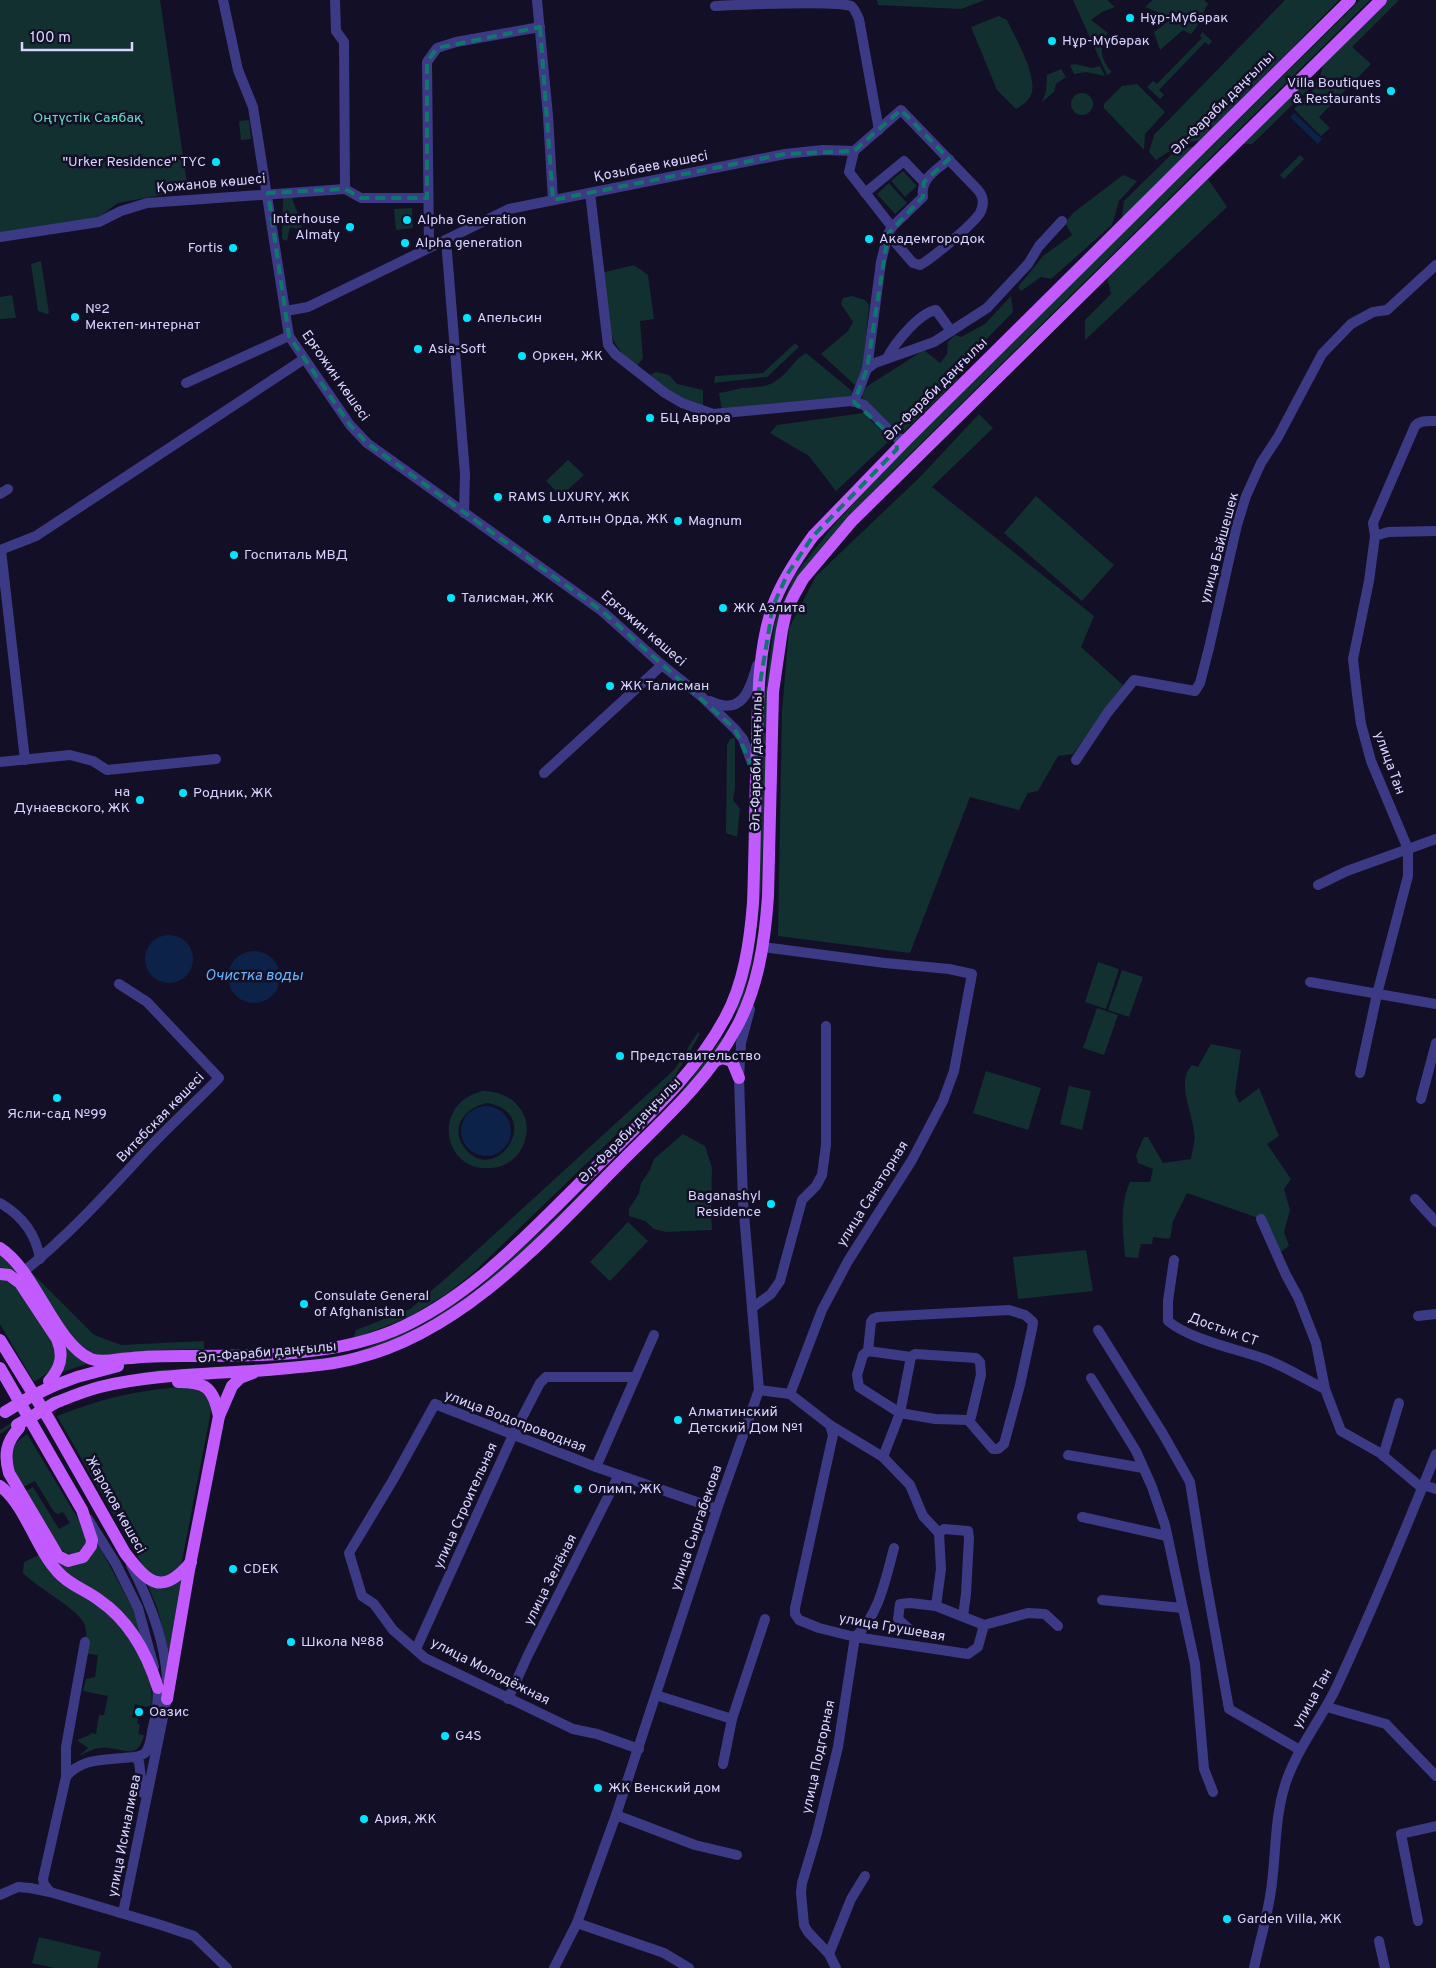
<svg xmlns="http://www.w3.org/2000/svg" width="1436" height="1968" font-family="Overpass,sans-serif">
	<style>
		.green { fill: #12302f; fill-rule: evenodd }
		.water { fill: #0c2248 }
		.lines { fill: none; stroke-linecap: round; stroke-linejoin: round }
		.minor { stroke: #3d3a85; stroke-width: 10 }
		.major { stroke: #c25bff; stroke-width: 12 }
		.major-bridge { stroke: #c25bff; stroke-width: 12 }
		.marked { fill: none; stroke: #0f766e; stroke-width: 4; stroke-dasharray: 10 6; stroke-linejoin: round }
		.poi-dot { fill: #00e5ff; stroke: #130f26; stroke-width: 2 }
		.labels { text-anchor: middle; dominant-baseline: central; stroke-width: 5; stroke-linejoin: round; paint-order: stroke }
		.poi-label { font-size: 14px; fill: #d9d4ff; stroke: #130f26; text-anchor: start }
		.street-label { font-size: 14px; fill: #d9d4ff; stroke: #130f26 }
		.park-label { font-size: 14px; fill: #5fe0c0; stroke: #130f26 }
		.water-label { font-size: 15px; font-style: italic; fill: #62b6ff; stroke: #130f26 }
	</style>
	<rect width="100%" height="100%" fill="#130f26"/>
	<!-- green -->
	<g class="green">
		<path d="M0,0H160L188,190L118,203L97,218L0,233Z"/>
		<path d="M877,0H985L961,9L878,5Z"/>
		<path d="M1073,0H1107L1115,7L1102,12L1091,20L1108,33C1098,46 1101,61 1112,72L1107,75Z"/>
		<path d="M1153,0H1204L1208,4C1202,14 1199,26 1191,34L1183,30L1160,50L1154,32L1169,21L1160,13L1145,7Z"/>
		<path d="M1285,0H1339L1202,140L1182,143L1156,160L1149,152L1154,135Z"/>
		<path d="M1360,0H1370L898,466L838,528L798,579L768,711L761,891L752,965L739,1012L736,1010L749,964L763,711L774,624L794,576L833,526L892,461Z"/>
		<path d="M1386,0H1399L1352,47L1371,64L1319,117L1330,128L1321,136L1294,109L1313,90L1315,83L1319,80L1323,65Z"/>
		<path d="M999,16L1007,20C1015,37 1036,73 1032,92C1030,100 1023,105 1016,109L997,90L971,27Z"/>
		<path d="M1202,32L1212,41L1209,45L1205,42L1159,90L1164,95L1160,99L1147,87L1153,81L1157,84L1202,38L1200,36Z"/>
		<path d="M1075,64L1092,68L1100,66L1105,76L1086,72L1074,74L1070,65Z"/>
		<path d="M1061,69L1066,77L1056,84L1054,92L1042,102L1046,91L1047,75Z"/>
		<path d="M1309,78L1310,88L1252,144H1242Z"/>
		<path d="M1137,84L1165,112L1145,134L1144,150L1104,108V104L1122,86Z"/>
		<circle cx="1082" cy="104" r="11"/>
		<path d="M249,120L251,139L241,140L239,121Z"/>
		<path d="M1203,144L1121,225L1124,201L1175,151Z"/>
		<path d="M1300,155L1304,159L1284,179L1280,175Z"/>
		<path d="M903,171L917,186L905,197L891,181Z"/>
		<path d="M1123,175L1137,181L1119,201L1112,225L1051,279L1041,277L1021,291L1018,287L1043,256L1072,235L1065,223L1073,213Z"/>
		<path d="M1208,179L1227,207L1085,340V320L1111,294L1107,277Z"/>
		<path d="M889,183L907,203L895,214L877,194Z"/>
		<path d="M292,196C294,209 302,217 302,230L290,227L287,241L282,239L283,198Z"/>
		<path d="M412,208L413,228L396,230L394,209Z"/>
		<path d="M41,261L49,313L47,314L38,311L31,264Z"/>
		<path d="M634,265L648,275L654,319L640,321L643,358L637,366C603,345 606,308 601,273Z"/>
		<path d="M12,295L16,318L0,319V297Z"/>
		<path d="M852,296L865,300L869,305L863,370L855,385L821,354L848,331L853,322L841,304L843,298Z"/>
		<path d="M1011,296L1013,312L952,374L958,379L900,435L862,400L863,389L924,350L940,363L947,354L948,342L955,335L961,337L985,324Z"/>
		<path d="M795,343L799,347L767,377L714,383L715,376L763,373Z"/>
		<path d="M806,353L852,391L851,398L722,410L719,393C727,392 735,389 743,388C757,387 768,388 780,378C790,370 795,359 806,353Z"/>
		<path d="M656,372L669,375L677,384L703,390V406L677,396L650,375Z"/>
		<path d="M863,413L883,432L889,441L836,491L809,456L770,433L777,425Z"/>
		<path d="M979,414L993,428L932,487L1094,616L1081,647L1123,685L1073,754L1058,756L1038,791L1028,793L1019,810L970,797L910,953L778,936L782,711L789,628L816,576L920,477Z"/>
		<path d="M568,460L584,475L561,496L546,481Z"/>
		<path d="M1036,496L1114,565L1082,601L1004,533Z"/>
		<path d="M735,738V788L733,800L740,809L737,837L726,833L727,745L730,739Z"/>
		<path d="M1098,962L1119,969L1106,1009L1085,1002Z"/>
		<path d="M1122,970L1143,977L1129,1017L1108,1010Z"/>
		<path d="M1097,1008L1118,1015L1104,1055L1083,1048Z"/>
		<path d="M698,1032L700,1034L672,1081L472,1274L448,1293L409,1317L353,1339L356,1330L410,1309L453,1272L674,1070Z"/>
		<path d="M722,1038L725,1039L676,1104L567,1212L478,1294L424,1329L357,1356L97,1385L21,1420L0,1434V1430L50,1398L96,1381L159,1370L255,1365L322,1359L356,1352L423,1325L475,1291L565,1209L674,1102Z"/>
		<path d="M1211,1044L1241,1050L1235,1093L1239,1103L1259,1088L1279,1136L1267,1144L1291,1179L1284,1189L1290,1210L1284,1232L1289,1246L1278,1254L1261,1219L1187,1193L1173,1221L1170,1239L1153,1237L1152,1244H1141L1138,1258L1125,1257C1123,1231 1119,1206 1130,1182H1150L1153,1169L1138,1163L1136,1155L1144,1137H1148L1163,1163L1191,1159C1192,1151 1196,1140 1194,1132C1192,1112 1176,1081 1192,1065L1198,1067Z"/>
		<path d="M986,1071L1041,1088L1028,1130L973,1113Z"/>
		<path d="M1069,1086L1091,1091L1082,1130L1060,1124Z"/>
		<path d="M483,1091C516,1091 539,1121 520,1151C514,1161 503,1167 492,1168C443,1174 430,1103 483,1091ZM488,1103C546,1115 494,1189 464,1147C449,1127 467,1106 488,1103Z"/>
		<path d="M683,1134L705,1146L712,1168L711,1214L712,1230L666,1232L654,1229L645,1221L629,1216V1209L639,1193L641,1183L650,1170L654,1159Z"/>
		<path d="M628,1222L648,1241L610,1281L590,1262Z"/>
		<path d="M1086,1250L1093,1291L1018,1299L1013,1257Z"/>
		<path d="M0,1252L90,1363L62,1372L66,1360L16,1272L0,1267Z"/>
		<path d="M31,1272L94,1335L121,1345L204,1341V1349L157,1350L111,1356L96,1355L74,1341L30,1273Z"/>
		<path d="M0,1277L12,1281L54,1341L56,1354L52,1370L34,1382L0,1324Z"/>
		<path d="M190,1387L206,1394L212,1406L181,1566C164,1577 162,1582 144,1568L57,1416C100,1399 143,1388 190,1387Z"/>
		<path d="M27,1434L86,1532L87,1537L83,1550C77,1553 72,1556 65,1552C55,1547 33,1503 26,1491L33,1487L59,1529L70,1523L63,1512L58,1514L54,1512L35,1481L23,1487C10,1467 3,1449 27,1434Z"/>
		<path d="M98,1544L133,1609L143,1643L71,1578L55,1560L86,1561L95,1551Z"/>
		<path d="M39,1555L113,1616L141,1656L151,1685L152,1705L146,1707L135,1704L132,1717L138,1719L137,1723L140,1725L138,1734L144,1735C138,1759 127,1750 109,1748C98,1746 89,1751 79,1756L88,1748L77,1740L90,1735L91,1733L96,1734L99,1715H104L108,1696L83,1691L86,1679L95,1677L98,1655L83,1653C85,1645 88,1635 85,1626C82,1611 36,1587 23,1573L24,1562Z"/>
		<path d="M181,1581L169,1653L157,1607L147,1583L176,1584Z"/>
		<path d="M39,1937L101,1952L97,1968H54L32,1963Z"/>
	</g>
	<!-- water -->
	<g class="water">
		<path d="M1294,113L1322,139L1318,144L1290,117Z"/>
		<circle cx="169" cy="959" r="24"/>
		<circle cx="254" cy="977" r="26"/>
		<circle cx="486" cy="1131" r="25"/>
	</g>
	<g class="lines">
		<!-- minor -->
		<g class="minor">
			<path d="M223,0L238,70L253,107L289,336L350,425L367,443L602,611L662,665L701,696L735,729L743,739L755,771"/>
			<path d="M335,0L336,31L344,42L345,189"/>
			<path d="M537,0L548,116L553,200"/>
			<path d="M715,6C739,5 834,0 851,6C855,9 857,15 859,19L879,130"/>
			<path d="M854,151L849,172L892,227L888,234L881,262L867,369"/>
			<path d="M590,193L608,345L615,354L665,393L682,403L713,414L852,401L864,405L898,439H907"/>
			<path d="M865,193L904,161L924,182"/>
			<path d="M892,227L923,197C920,178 936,171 949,159"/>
			<path d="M0,237L99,222L121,211L147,203L345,189L361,198H427"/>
			<path d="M446,240L465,474L464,513"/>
			<path d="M429,248L427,62L437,48L456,42L540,27"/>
			<path d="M286,311L308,307L509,209L785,154L823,150L854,151L901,110L978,190C984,197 984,205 980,213C972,225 933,258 920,265L913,263L888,234"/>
			<path d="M887,358C895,343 919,313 936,310L951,331"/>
			<path d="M186,383L289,336"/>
			<path d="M854,402L867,369L875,363L934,342L987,308L1028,264L1039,246L1062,221"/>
			<path d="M1436,421C1428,421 1420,420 1415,426L1373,523L1375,536L1388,532L1436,531"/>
			<path d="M0,494L8,489"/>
			<path d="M0,550L36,536L304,359"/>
			<path d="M1,550L25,760"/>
			<path d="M710,701C742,717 750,690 757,665"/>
			<path d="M1076,760L1108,712L1134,680L1195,691L1200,683L1209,648L1237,525L1246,496L1261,463L1278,437L1322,354L1351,324L1373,312L1387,310L1436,265"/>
			<path d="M0,762L70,755L93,761L107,770L216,759"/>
			<path d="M544,773L662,665"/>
			<path d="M1318,885L1347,871L1436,839"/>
			<path d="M1310,982L1436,1004"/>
			<path d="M1360,1073L1377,994L1408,876V849L1371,761L1361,724L1357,694L1353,659L1369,581L1375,536"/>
			<path d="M1421,1099L1436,1043"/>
			<path d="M1415,1199L1436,1222"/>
			<path d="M0,1203C21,1215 36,1234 40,1259"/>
			<path d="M1261,1219L1286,1275L1298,1297L1316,1343L1325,1389L1341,1431L1380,1453L1422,1488"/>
			<path d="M1174,1260L1168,1301V1321C1191,1340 1237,1349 1265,1359C1286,1367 1305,1379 1325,1389"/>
			<path d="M23,1272C67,1237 105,1195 143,1154C167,1128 194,1104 219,1078L147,1002L119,984"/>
			<path d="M752,1308L771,1294L780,1281L802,1200L816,1186L822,1175L826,1145V1026"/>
			<path d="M1418,1316L1436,1314"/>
			<path d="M1098,1330L1163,1434L1190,1482L1204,1570L1229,1709L1300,1750"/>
			<path d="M868,1351L871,1322L873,1319L878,1317L1009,1310L1025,1315L1033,1322L1032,1329L1020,1385L1004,1444L998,1449H993L968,1420"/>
			<path d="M915,1354L976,1358L980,1362L981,1375L971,1417L968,1420L935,1419L900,1413L911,1357Z"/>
			<path d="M1091,1378L1136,1451L1152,1487L1165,1525L1195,1664L1204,1769L1213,1792"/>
			<path d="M759,1390L790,1394L822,1310L848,1261L912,1160L943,1101L954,1071L972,974L949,969L885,963L763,947L762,954"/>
			<path d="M790,1394L830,1425L833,1435L795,1608V1614L799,1620L819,1628L855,1637L968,1654L978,1647L984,1625L1028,1613L1045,1614L1058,1626"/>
			<path d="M830,1425L883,1457L910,1485L923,1516L939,1533L941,1569L936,1606L910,1603L900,1604L898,1619L910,1630"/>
			<path d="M1068,1455L1143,1468"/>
			<path d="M1383,1456L1399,1403"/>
			<path d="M883,1457L900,1413L859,1387L857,1375L863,1355L868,1351L911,1357"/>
			<path d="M596,1467L654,1335"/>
			<path d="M1423,1485L1436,1489"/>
			<path d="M1082,1517L1167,1536"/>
			<path d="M88,1519L116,1564L138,1608L154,1667"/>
			<path d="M939,1533L944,1529L968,1531L969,1538L966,1594L963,1616"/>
			<path d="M131,1565C149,1600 165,1639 167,1679"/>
			<path d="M1102,1600L1182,1608"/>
			<path d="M936,1606L984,1625"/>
			<path d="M416,1649L513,1435L540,1383L546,1377H635"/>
			<path d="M656,1695L732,1719"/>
			<path d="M508,1699L528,1655L619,1475"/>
			<path d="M1327,1707L1386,1724L1436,1776"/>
			<path d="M639,1749L597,1734L573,1729L425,1658L393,1630L374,1604L362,1596L349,1553L393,1480L435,1404L596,1467L717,1509"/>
			<path d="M135,1757L139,1762L143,1793"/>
			<path d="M723,1764L732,1719L765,1619"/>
			<path d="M66,1777V1747L85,1642"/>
			<path d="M616,1815L695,1845L737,1855"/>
			<path d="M50,1892L44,1884L43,1879L66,1777C80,1759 102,1760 123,1758C130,1757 139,1758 145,1753C151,1747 151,1735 153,1727C157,1712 159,1697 157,1681"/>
			<path d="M0,1895L18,1887L30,1888L50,1892L161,1925L194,1936L227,1968"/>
			<path d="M123,1913L168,1693"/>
			<path d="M1418,1921L1401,1834L1436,1826"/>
			<path d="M577,1923L664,1953L689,1968"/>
			<path d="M1379,1941L1385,1968"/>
			<path d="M829,1954L851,1899L865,1876"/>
			<path d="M554,1968L577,1923L616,1815L717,1509L759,1390L743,1202L739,1078L741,1043L750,1009"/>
			<path d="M836,1968L829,1954L808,1932L804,1925L801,1893L802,1883L817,1833L838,1747L855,1637C879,1616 886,1577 894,1548"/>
			<path d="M1254,1968C1260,1940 1269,1911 1272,1883C1276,1850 1275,1817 1285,1785C1296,1750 1320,1721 1336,1688C1372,1611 1404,1533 1436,1454"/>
		</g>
		<!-- major -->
		<g class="major">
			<path d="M715,1061L723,1058L732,1061L739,1078"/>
			<path d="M0,1248C35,1270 55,1344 91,1359C104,1364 119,1358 132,1358C149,1356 166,1356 184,1356C251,1356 330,1357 393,1331C474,1297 535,1226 597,1166C643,1120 694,1076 725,1018C744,984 750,941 753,903C755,850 755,797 757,744C758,699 758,651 772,608C781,582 797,558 813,536L907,439L1350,0"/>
			<path d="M0,1274L9,1275L20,1283L57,1339C64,1355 61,1368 49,1381"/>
			<path d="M0,1340L50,1421L125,1553C148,1583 162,1597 191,1562"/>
			<path d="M0,1368L82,1510L92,1540L91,1546L83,1557L68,1561L58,1556L9,1473C4,1455 6,1442 19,1428"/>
			<path d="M178,1382C207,1382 213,1388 219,1416"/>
			<path d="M53,1386L77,1377L118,1366"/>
			<path d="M55,1403C70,1397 84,1391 100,1387C154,1374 211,1374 267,1370C297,1367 328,1366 357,1358C465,1331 547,1236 623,1160C663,1120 708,1080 735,1030C758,990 765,941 768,896L773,692L782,630L786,612L794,595L803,579L852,521L1381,0"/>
			<path d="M0,1486C25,1504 36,1549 58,1572C69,1585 86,1590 99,1600C130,1621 147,1653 158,1688"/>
			<path d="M167,1699L189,1570L219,1416L232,1386L240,1378L253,1373"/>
		</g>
		<!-- major-bridge -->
		<g class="major-bridge">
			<path d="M5,1412L30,1397L53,1386"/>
			<path d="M17,1425L55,1403"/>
		</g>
	</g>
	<!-- marked area -->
	<path class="marked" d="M540,27L553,200L785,154L854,151L901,110L949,159L924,182L923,197L888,234L867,369L854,402L896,440L897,449L813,536L788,573L773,606L759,689L756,775L735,729L602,611L367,443L350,425L289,336L268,193L345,189L361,198H427V62L437,48Z"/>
	<!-- markers -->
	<g class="poi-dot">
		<circle cx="1130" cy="18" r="5"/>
		<circle cx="1052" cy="41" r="5"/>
		<circle cx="1391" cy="91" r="5"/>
		<circle cx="216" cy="162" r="5"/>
		<circle cx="407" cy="220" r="5"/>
		<circle cx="350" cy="227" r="5"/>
		<circle cx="869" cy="239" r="5"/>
		<circle cx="405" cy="243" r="5"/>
		<circle cx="233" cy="248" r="5"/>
		<circle cx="75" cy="317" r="5"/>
		<circle cx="467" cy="318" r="5"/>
		<circle cx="418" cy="349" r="5"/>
		<circle cx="522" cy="356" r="5"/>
		<circle cx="650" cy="418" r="5"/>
		<circle cx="498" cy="497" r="5"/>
		<circle cx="547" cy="519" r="5"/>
		<circle cx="678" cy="521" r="5"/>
		<circle cx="234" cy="555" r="5"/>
		<circle cx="451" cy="598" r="5"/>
		<circle cx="723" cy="608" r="5"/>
		<circle cx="610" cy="686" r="5"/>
		<circle cx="183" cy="793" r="5"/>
		<circle cx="140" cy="800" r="5"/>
		<circle cx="620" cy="1056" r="5"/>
		<circle cx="57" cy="1098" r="5"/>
		<circle cx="771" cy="1204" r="5"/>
		<circle cx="304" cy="1304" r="5"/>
		<circle cx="678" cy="1420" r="5"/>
		<circle cx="578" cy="1489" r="5"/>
		<circle cx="233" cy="1569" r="5"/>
		<circle cx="291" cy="1642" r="5"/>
		<circle cx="139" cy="1712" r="5"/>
		<circle cx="445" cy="1736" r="5"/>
		<circle cx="598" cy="1788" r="5"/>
		<circle cx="364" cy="1819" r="5"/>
		<circle cx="1227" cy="1919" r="5"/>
	</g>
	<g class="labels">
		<!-- poi labels -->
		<g class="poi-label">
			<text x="1140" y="18">Нұр-Мубәрак</text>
			<text x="1062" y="41">Нұр-Мүбәрак</text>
			<text x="1381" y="83" text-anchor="end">Villa Boutiques<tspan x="1381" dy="16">&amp; Restaurants</tspan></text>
			<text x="206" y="162" text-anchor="end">"Urker Residence" ТҮС</text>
			<text x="340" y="219" text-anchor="end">Interhouse<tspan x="340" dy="16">Almaty</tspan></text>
			<text x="417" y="220">Alpha Generation</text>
			<text x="879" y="239">Академгородок</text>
			<text x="415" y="243">Alpha generation</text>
			<text x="223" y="248" text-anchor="end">Fortis</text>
			<text x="85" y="309">№2<tspan x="85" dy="16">Мектеп-интернат</tspan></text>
			<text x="477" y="318">Апельсин</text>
			<text x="428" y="349">Asia-Soft</text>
			<text x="532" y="356">Оркен, ЖК</text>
			<text x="660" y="418">БЦ Аврора</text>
			<text x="508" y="497">RAMS LUXURY, ЖК</text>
			<text x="557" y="519">Алтын Орда, ЖК</text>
			<text x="688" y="521">Magnum</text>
			<text x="244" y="555">Госпиталь МВД</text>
			<text x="461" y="598">Талисман, ЖК</text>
			<text x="733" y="608">ЖК Аэлита</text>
			<text x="620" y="686">ЖК Талисман</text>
			<text x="130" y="792" text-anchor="end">на<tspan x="130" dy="16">Дунаевского, ЖК</tspan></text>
			<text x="193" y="793">Родник, ЖК</text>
			<text x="630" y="1056">Представительство</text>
			<text x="57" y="1114" text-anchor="middle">Ясли-сад №99</text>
			<text x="761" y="1196" text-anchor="end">Baganashyl<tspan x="761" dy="16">Residence</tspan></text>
			<text x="314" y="1296">Consulate General<tspan x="314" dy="16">of Afghanistan</tspan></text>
			<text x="688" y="1412">Алматинский<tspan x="688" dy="16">Детский Дом №1</tspan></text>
			<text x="588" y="1489">Олимп, ЖК</text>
			<text x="243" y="1569">CDEK</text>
			<text x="301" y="1642">Школа №88</text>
			<text x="149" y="1712">Оазис</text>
			<text x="455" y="1736">G4S</text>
			<text x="608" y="1788">ЖК Венский дом</text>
			<text x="374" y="1819">Ария, ЖК</text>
			<text x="1237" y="1919">Garden Villa, ЖК</text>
		</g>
		<!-- street labels -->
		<g class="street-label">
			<text transform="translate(1223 104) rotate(-45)">Әл-Фараби даңғылы</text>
			<text transform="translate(651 167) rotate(-11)">Қозыбаев көшесі</text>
			<text transform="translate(211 184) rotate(-5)">Қожанов көшесі</text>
			<text transform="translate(335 376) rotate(55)">Ерғожин көшесі</text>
			<text transform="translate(936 390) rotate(-45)">Әл-Фараби даңғылы</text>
			<text transform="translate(1220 548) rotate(-75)">улица Байшешек</text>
			<text transform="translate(643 629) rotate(41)">Ерғожин көшесі</text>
			<text transform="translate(757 762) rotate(-89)">Әл-Фараби даңғылы</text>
			<text transform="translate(1389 763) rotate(70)">улица Тан</text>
			<text transform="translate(161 1118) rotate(-46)">Витебская көшесі</text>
			<text transform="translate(630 1131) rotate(-46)">Әл-Фараби даңғылы</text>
			<text transform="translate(873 1194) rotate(-58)">улица Санаторная</text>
			<text transform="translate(1223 1330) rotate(20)">Достык СТ</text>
			<text transform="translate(267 1353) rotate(-5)">Әл-Фараби даңғылы</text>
			<text transform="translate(515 1422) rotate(21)">улица Водопроводная</text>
			<text transform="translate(115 1505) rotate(61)">Жароков көшесі</text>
			<text transform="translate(466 1506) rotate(-66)">улица Строительная</text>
			<text transform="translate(697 1528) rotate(-71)">улица Сыргабекова</text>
			<text transform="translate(551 1580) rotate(-63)">улица Зелёная</text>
			<text transform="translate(892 1628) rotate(10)">улица Грушевая</text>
			<text transform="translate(490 1672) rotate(27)">улица Молодёжная</text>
			<text transform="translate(1313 1699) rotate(-61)">улица Тан</text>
			<text transform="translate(819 1757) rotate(-78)">улица Подгорная</text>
			<text transform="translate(125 1836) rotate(-79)">улица Исиналиева</text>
		</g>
		<!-- park labels -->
		<g class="park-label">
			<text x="88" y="118">Оңтүстік Саябақ</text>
		</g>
		<!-- water labels -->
		<g class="water-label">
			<text x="254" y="976">Очистка воды</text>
		</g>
	</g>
	<!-- scale -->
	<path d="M22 42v8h110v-8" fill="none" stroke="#d9d4ff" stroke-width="2.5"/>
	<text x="30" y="42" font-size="15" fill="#d9d4ff" stroke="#130f26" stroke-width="4" paint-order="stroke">100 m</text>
</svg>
